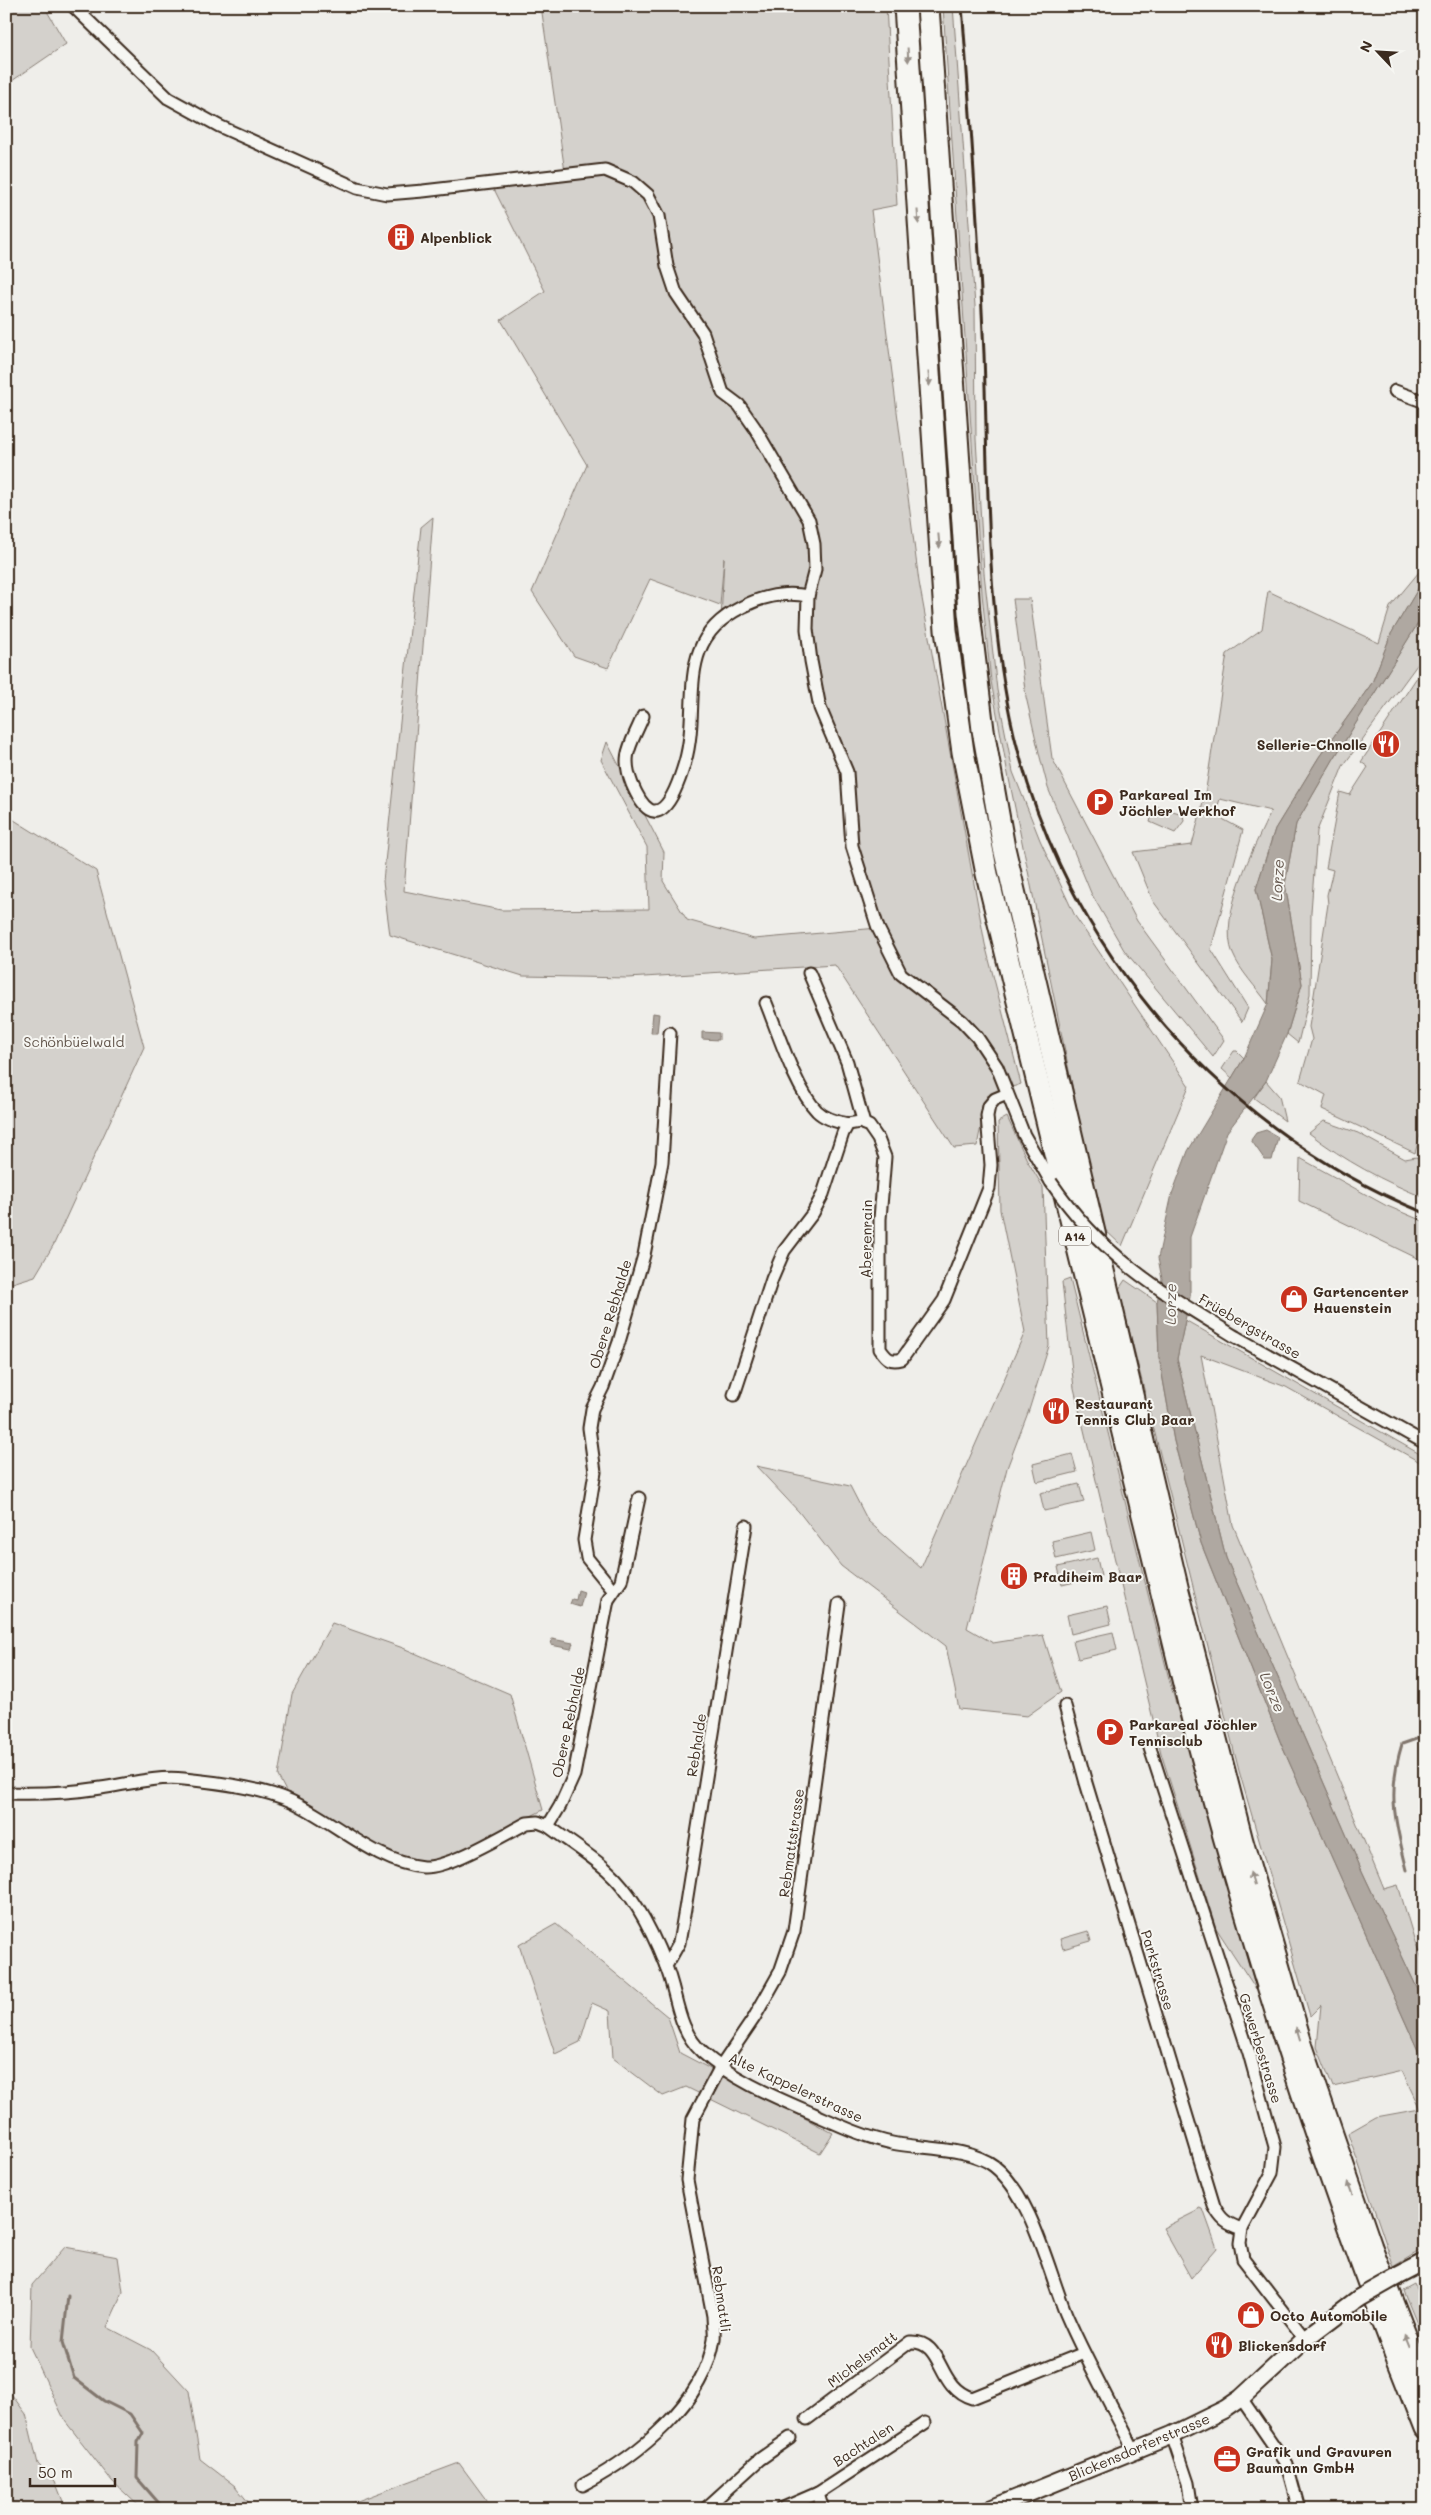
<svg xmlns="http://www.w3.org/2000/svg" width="1431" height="2515" font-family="Mali,sans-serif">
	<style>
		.green { fill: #d4d1cc; stroke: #887e75 }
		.water { fill: #afa8a1; stroke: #81766d }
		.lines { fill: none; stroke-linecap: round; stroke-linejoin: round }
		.stream { stroke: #81766d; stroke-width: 3 }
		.street-casing { stroke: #3b2a1e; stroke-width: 15 }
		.secondary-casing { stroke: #3b2a1e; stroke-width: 20 }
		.highway-casing { stroke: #3b2a1e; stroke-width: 25 }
		.street { stroke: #f6f6f2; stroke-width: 11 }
		.secondary { stroke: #f6f6f2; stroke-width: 16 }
		.highway { stroke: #f6f6f2; stroke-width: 21 }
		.rail { stroke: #3b2a1e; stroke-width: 3 }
		.street-bridge-casing { stroke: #3b2a1e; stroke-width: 15; stroke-linecap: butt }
		.secondary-bridge-casing { stroke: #3b2a1e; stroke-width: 20; stroke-linecap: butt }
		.street-bridge { stroke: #f6f6f2; stroke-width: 11 }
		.secondary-bridge { stroke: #f6f6f2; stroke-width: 16 }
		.oneway { fill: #989088 }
		.labels { text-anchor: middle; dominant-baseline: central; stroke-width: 4; stroke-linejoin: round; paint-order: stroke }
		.shield { fill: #f6f6f2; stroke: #73675e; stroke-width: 1 }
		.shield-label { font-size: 12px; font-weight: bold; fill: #3b2a1e }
		.poi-label { font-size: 14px; font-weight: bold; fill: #3b2a1e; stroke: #f6f6f2; text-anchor: start }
		.park-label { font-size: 14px; fill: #61544a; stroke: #f6f6f2 }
		.street-label { font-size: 14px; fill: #3b2a1e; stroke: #f6f6f2 }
		.water-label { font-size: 15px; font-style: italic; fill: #64564c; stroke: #f6f6f2 }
	</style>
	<rect width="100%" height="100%" fill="#efeeea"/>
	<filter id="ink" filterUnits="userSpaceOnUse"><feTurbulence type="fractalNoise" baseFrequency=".02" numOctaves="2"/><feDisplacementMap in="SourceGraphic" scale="10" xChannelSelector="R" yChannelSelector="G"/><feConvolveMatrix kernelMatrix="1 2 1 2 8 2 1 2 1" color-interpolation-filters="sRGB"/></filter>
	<g filter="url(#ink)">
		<!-- green -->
		<g class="green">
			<path d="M6,6H44L66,44L6,85Z"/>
			<path d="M541,6H886L897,205L871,210L919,582L985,944L1021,1084L987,1096L977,1146L954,1148L835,965L628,978L523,976L390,935L383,881L421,527L433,517L404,891L501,910L649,909L647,847L601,760L607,742L664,852L663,881L687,920L754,939L878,928L858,868L850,799L820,708L808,596L772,595L721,621L724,558L720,605L650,579L608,668L574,656L532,592L587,465L501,320L545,291L491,183L565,172Z"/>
			<path d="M943,6H953L975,306L976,439L984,573L997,690L1013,772L1040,840L1075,916L1189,1086L1122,1246L1101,1226L1007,769L991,681L982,594Z"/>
			<path d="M1425,568V583L1421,584L1391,634L1372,683L1319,757L1275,829L1256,889L1272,960L1268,1004C1257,988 1240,971 1233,954C1217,916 1255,846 1271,811L1220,799L1215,815L1243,830L1211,949L1248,1008L1242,1022L1153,901L1133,852L1192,845L1205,795L1227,654L1262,629L1268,591L1379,643L1390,607L1419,572Z"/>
			<path d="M1013,599H1030L1052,758L1137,921L1224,1040L1213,1057L1124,950L1091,893L1048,788L1040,757L1026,697Z"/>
			<path d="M1425,612V654L1343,766L1317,831L1311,912L1310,994L1298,1043L1287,1034L1302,984L1285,884L1296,824L1333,760Z"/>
			<path d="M1425,665V1117L1415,1153L1322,1109L1326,1095L1300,1081L1312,1039L1309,1027L1328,904L1327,895L1333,870L1326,868L1340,792L1350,795L1368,767L1361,762Z"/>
			<path d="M1155,806L1183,814L1184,821L1175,833L1150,822Z"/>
			<path d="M6,815L96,871L144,1047L54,1244L35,1276L6,1285Z"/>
			<path d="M1234,1051H1237L1244,1058L1232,1078L1222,1069Z"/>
			<path d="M1266,1081L1279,1096L1285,1121L1254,1098Z"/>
			<path d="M1007,1117L1027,1160L1043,1187L1049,1346L1029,1410L1007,1468L967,1628L993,1643L1043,1635L1061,1692L1027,1716L959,1709L946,1646L841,1566L799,1512L756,1466L850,1486L868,1521L921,1568L1025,1332L1000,1210L998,1122Z"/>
			<path d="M1324,1121L1358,1133L1405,1159L1416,1157L1425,1162V1198C1383,1181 1345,1161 1309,1133Z"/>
			<path d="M1300,1158L1385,1205L1425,1222V1262L1299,1201Z"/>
			<path d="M1070,1279L1169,1679L1256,1989L1216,1928L1161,1753L1074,1388L1062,1282Z"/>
			<path d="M1125,1280L1157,1302L1159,1357L1174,1441L1201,1543L1282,1746L1425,2066V2248L1394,2267L1348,2133L1376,2117L1420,2109L1402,2071L1333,2087L1317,2047L1321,2005L1310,2016L1239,1771L1119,1289Z"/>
			<path d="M1185,1320L1425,1457V1465L1286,1387L1201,1355L1233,1525L1384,1889L1398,1885L1415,1942L1425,1965V2005L1362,1871L1226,1558L1177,1359Z"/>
			<path d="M1072,1454L1077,1472L1037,1482L1033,1464Z"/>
			<path d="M1079,1484L1084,1502L1044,1511L1040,1493Z"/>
			<path d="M1091,1532L1095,1550L1056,1559L1052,1541Z"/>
			<path d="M1097,1558L1101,1576L1062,1585L1058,1567Z"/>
			<path d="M1107,1606L1111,1624L1071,1634L1067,1615Z"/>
			<path d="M332,1623L403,1648L510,1694L543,1810L423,1870L291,1801L278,1776L292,1694Z"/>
			<path d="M1113,1632L1117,1650L1078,1659L1073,1641Z"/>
			<path d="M556,1924L668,2017L680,2053L833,2133L820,2153L686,2087L663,2096L613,2058L610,2011L592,2003L580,2042L555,2054L519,1945Z"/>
			<path d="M1088,1931L1091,1941L1063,1949L1060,1939Z"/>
			<path d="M1199,2208L1203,2209L1217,2248L1191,2278L1163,2228L1197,2211Z"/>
			<path d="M65,2247L118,2257L123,2292L107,2327L151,2350L189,2391L200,2459L235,2486L254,2509H142L112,2481L65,2421L30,2347L32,2285Z"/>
			<path d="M1414,2284L1425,2311V2343L1403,2290Z"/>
			<path d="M6,2387L26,2414L38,2464L55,2481L66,2509H6Z"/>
			<path d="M459,2463L493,2509H336Z"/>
		</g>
		<!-- water -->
		<g class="water">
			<path d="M1425,583V612L1333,760L1296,824L1285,884L1302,984L1287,1034L1266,1081L1227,1132L1190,1237V1297L1177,1359L1226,1558L1362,1871L1425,2005V2066L1282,1746L1201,1543L1174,1441L1159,1357L1157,1302L1162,1279L1158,1258L1172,1194L1188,1151L1244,1058L1268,1004L1272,960L1256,889L1275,829L1319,757L1372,683L1391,634L1421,584Z"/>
			<path d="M653,1013L659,1014L657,1033H651Z"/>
			<path d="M702,1032L719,1033V1040L702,1039Z"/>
			<path d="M1266,1130L1278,1137L1272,1160H1265L1251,1140L1256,1133Z"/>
			<path d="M578,1590L584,1592L580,1607L570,1604L572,1599L576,1600Z"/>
			<path d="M552,1639L573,1643L571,1649L551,1645Z"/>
		</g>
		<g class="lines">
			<!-- stream -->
			<g class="stream">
				<path d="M1407,1870C1395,1822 1387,1793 1402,1744L1425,1736"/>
				<path d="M68,2296L63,2342L74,2378L104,2401L130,2414L143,2433L138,2442L137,2478L164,2509"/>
			</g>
			<defs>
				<g id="street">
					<path d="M73,6L168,98L219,126L357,188L387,194L423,191L605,170L633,182L648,195L659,216L667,266L676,293L703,333L723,393L739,405L755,428L809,520L814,544L815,569L808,596L807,629L811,661L820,708L847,772L852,846L878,928L901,974L962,1021L977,1037L997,1067L1024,1135L1051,1182"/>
					<path d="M1395,391L1425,402"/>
					<path d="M643,716C632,744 620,754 632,784C656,841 675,796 685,762C702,703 672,642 742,607C763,596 784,591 808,596"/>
					<path d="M809,973L847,1062L864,1124"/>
					<path d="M766,1003C778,1032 795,1088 817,1111C825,1119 837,1122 848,1124"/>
					<path d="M1236,1337L1425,1443"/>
					<path d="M734,1395L772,1279L784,1251L813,1213L823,1194L843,1133L848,1124L860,1122L869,1126L878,1139L885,1157L880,1219V1349C887,1359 890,1362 902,1359L944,1300L989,1188L991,1165L987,1116L989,1106L995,1099L1007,1094"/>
					<path d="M613,1590L587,1558L584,1540L595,1472L589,1428L592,1409L603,1387L619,1342L644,1255L662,1162L670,1033"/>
					<path d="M1065,1706L1086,1783L1214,2206C1221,2220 1227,2224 1242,2229"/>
					<path d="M1150,1748L1249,2053L1275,2147L1272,2173L1242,2229L1240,2243L1243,2259L1305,2339"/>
					<path d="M6,1793C38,1794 69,1793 101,1788C128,1784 156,1776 184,1779C216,1782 262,1788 291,1801C333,1820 377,1863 423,1867C448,1869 503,1835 527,1823L538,1822L548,1826C568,1841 589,1854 607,1870C634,1894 652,1931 665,1964C678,1994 676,2028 702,2052C733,2080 775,2097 814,2114C839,2125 864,2137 892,2143C921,2149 970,2147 994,2166C1032,2196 1048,2270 1066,2314C1086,2360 1111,2405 1134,2450"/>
					<path d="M548,1826L560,1806L574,1775L608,1600L621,1581L639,1498"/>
					<path d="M666,1966L679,1943L685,1909L746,1526"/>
					<path d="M1241,2398L1287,2465L1299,2509"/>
					<path d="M807,2419L910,2342C945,2340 935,2387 972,2398L1084,2353"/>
					<path d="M1172,2435L1188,2483L1192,2509"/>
					<path d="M583,2485C637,2456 704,2404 714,2339C715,2332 713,2323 713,2316L687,2180L693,2119L720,2068L754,2018L780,1972L794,1931L839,1604"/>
					<path d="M818,2493L925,2423"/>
					<path d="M705,2509L760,2459L790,2438"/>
					<path d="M781,2509L818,2493L823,2509"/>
				</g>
				<g id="secondary">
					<path d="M1396,2277L1425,2262"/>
					<path d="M990,2509L1172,2435L1225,2409L1241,2398L1305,2339L1359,2298"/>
				</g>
				<g id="highway">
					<path d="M905,6L946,630L963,752L987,874L1197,1737C1259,1973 1334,2203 1425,2429"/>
					<path d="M928,6L969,613L983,730L1004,848L1178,1591L1242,1841L1302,2047L1371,2247L1425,2386"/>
				</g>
			</defs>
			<!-- street casing -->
			<use href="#street" class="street-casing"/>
			<!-- secondary casing -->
			<use href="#secondary" class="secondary-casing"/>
			<!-- highway casing -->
			<use href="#highway" class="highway-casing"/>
			<!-- street -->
			<use href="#street" class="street"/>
			<!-- secondary -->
			<use href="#secondary" class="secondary"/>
			<!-- highway -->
			<use href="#highway" class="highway"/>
			<!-- rail -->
			<path class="rail" d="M962,6C971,122 979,238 984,354C988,469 986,587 1007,701C1049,929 1210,1125 1425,1213"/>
			<defs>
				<path id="street-bridge" d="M1051,1182C1103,1258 1159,1290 1236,1337"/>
				<path id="secondary-bridge" d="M1359,2298L1396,2277"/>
			</defs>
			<!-- street-bridge casing -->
			<use href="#street-bridge" class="street-bridge-casing"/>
			<!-- secondary-bridge casing -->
			<use href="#secondary-bridge" class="secondary-bridge-casing"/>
			<!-- street-bridge -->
			<use href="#street-bridge" class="street-bridge"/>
			<!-- secondary-bridge -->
			<use href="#secondary-bridge" class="secondary-bridge"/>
		</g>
		<!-- one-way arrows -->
		<defs><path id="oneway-solid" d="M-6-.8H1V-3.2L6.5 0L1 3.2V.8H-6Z" transform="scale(1.25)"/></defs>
		<g class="oneway">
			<use href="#oneway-solid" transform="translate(908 55) rotate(87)"/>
			<use href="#oneway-solid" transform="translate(918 217) rotate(86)"/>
			<use href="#oneway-solid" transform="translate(929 379) rotate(86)"/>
			<use href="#oneway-solid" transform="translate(939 541) rotate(85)"/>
			<use href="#oneway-solid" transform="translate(1252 1879) rotate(-106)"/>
			<use href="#oneway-solid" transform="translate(1298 2034) rotate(-107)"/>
			<use href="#oneway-solid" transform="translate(1350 2188) rotate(-110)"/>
			<use href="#oneway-solid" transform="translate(1407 2341) rotate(-112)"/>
		</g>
	</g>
	<!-- icons -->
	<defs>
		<symbol id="building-disc" viewBox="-11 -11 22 22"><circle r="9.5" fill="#c8321e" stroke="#f6f6f2"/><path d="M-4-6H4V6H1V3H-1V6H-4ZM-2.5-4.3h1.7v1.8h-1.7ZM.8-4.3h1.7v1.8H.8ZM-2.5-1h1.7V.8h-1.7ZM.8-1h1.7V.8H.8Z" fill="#fff"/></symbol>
		<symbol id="restaurant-disc" viewBox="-11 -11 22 22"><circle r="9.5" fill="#c8321e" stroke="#f6f6f2"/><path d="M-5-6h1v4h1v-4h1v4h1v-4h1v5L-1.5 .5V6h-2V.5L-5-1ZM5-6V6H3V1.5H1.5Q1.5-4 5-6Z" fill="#fff"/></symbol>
		<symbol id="parking-disc" viewBox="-11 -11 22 22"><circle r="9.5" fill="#c8321e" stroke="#f6f6f2"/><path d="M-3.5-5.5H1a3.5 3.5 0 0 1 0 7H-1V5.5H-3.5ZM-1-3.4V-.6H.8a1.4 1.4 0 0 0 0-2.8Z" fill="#fff"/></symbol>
		<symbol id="shop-disc" viewBox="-11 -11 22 22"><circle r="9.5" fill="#c8321e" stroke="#f6f6f2"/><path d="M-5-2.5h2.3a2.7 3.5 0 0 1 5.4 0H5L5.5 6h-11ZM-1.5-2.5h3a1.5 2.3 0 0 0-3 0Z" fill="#fff"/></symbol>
		<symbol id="office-disc" viewBox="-11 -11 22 22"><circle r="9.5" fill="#c8321e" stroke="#f6f6f2"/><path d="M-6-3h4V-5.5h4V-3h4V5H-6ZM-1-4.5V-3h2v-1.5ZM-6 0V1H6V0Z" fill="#fff"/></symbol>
	</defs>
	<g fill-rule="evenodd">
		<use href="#building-disc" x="385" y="221" width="32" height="32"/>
		<use href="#restaurant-disc" x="1370" y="728" width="32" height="32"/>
		<use href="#parking-disc" x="1084" y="786" width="32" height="32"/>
		<use href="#shop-disc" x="1278" y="1283" width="32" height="32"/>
		<use href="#restaurant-disc" x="1040" y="1395" width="32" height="32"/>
		<use href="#building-disc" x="998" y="1560" width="32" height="32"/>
		<use href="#parking-disc" x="1094" y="1716" width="32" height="32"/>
		<use href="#shop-disc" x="1235" y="2299" width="32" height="32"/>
		<use href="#restaurant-disc" x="1203" y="2329" width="32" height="32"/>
		<use href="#office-disc" x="1211" y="2443" width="32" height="32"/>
	</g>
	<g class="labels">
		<!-- shield labels -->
		<rect class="shield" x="1059" y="1226.5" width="32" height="19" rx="4"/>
		<g class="shield-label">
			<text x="1075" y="1236">A14</text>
		</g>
		<!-- poi labels -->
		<g class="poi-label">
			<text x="420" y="237">Alpenblick</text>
			<text x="1367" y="744" text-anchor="end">Sellerie-Chnolle</text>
			<text x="1119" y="794">Parkareal Im<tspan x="1119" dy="16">Jöchler Werkhof</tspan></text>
			<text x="1313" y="1291">Gartencenter<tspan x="1313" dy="16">Hauenstein</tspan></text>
			<text x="1075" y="1403">Restaurant<tspan x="1075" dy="16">Tennis Club Baar</tspan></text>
			<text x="1033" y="1576">Pfadiheim Baar</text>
			<text x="1129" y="1724">Parkareal Jöchler<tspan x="1129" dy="16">Tennisclub</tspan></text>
			<text x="1270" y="2315">Octo Automobile</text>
			<text x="1238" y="2345">Blickensdorf</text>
			<text x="1246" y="2451">Grafik und Gravuren<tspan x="1246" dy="16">Baumann GmbH</tspan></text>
		</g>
		<!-- park labels -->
		<g class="park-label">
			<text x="74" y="1041">Schönbüelwald</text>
		</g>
		<!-- street labels -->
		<g class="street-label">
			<text transform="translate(866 1239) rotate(-89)">Aberenrain</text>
			<text transform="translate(610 1314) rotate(-73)">Obere Rebhalde</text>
			<text transform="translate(1250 1326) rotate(30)">Früebergstrasse</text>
			<text transform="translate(568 1722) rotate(-78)">Obere Rebhalde</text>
			<text transform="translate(696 1745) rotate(-81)">Rebhalde</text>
			<text transform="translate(791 1843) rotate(-82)">Rebmattstrasse</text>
			<text transform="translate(1158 1970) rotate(73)">Parkstrasse</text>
			<text transform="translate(1261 2048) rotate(73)">Gewerbestrasse</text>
			<text transform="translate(796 2087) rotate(25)">Alte Kappelerstrasse</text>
			<text transform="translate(722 2299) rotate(82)">Rebmattli</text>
			<text transform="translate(862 2359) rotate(-37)">Michelsmatt</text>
			<text transform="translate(863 2444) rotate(-33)">Bachtalen</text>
			<text transform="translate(1139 2447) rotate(-23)">Blickensdorferstrasse</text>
		</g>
		<!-- water labels -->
		<g class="water-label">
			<text transform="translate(1277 880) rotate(-87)">Lorze</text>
			<text transform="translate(1170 1304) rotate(-89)">Lorze</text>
			<text transform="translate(1273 1692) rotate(67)">Lorze</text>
		</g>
	</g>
	<!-- margin -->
	<rect width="1431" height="2515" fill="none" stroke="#f6f6f2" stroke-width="25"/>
	<rect x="12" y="12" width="1406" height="2490" fill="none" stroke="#3b2a1e" stroke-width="2" filter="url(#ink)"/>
	<!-- north arrow -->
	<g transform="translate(1378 52) rotate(295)" stroke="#f6f6f2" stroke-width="4" paint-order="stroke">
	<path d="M0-4L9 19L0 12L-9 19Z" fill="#3b2a1e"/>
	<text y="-8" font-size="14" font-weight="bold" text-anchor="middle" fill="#3b2a1e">N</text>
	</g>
	<!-- scale -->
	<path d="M30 2478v8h85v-8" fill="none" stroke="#3b2a1e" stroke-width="2.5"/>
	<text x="38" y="2478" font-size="15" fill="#3b2a1e" stroke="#f6f6f2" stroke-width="4" paint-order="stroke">50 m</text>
</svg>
